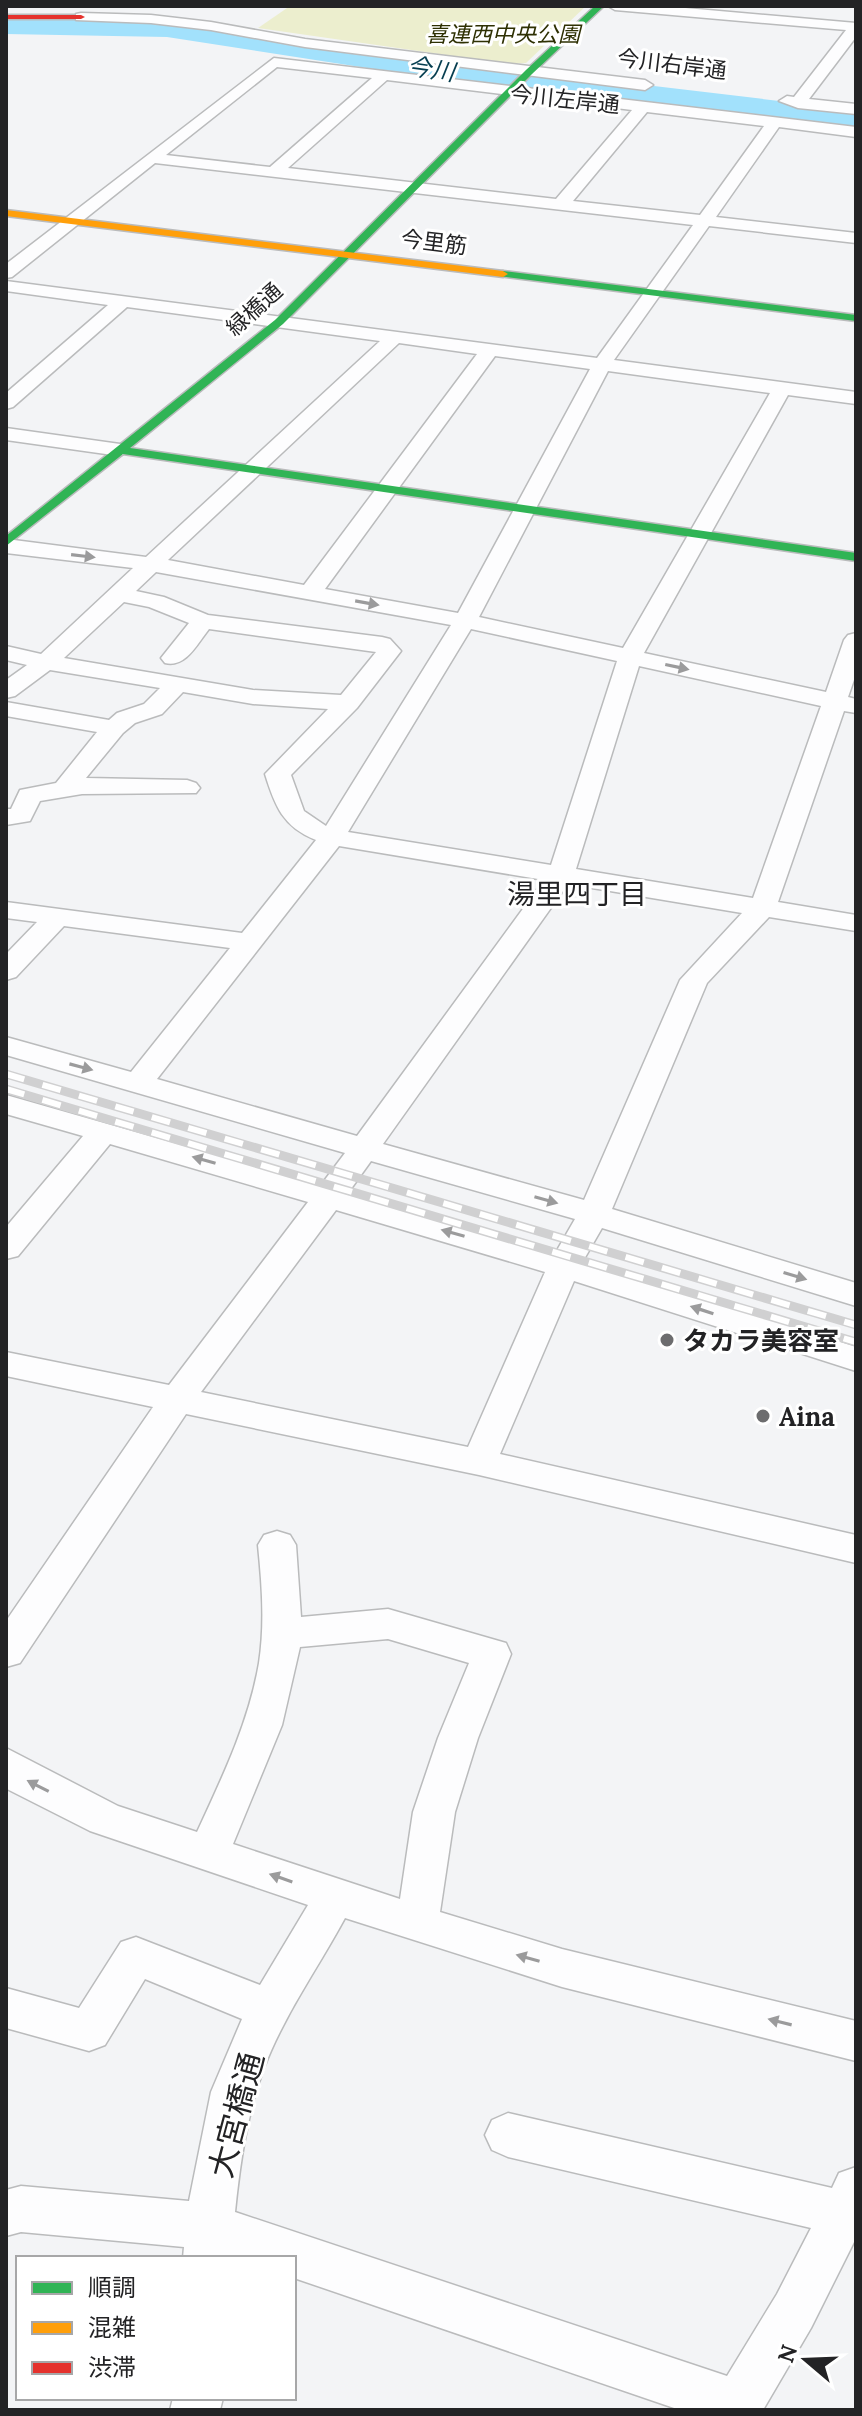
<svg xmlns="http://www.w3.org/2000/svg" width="862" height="2416" font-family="Lora,'Noto Sans JP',serif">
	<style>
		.green { fill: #eceece }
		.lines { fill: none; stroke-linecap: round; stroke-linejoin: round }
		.river { fill: #a2e1fc; fill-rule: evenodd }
		.street-casing { stroke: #babbbc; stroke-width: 3 }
		.fast-casing { stroke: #babbbc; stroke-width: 3 }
		.slow-casing { stroke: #babbbc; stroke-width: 3 }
		.jam-casing { stroke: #babbbc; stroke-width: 3 }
		.street { fill: #fdfdfe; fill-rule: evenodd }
		.fast { fill: #30b455; fill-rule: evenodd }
		.slow { fill: #ff9f0a; fill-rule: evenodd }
		.jam { fill: #e5322d; fill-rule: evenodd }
		.rail-casing { stroke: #d0d0d1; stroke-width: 9 }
		.rail { stroke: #fff; stroke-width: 6; stroke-dasharray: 19; stroke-linecap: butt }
		.oneway { fill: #9b9b9c }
		.poi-dot { fill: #6c6c6e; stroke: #fff; stroke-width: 3 }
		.labels { text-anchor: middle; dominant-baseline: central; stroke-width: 6; stroke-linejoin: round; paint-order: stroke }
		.far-park-label { font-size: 22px; font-style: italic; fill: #2e3003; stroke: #fff }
		.far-street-label { font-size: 22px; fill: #232325; stroke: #fff }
		.far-water-label { font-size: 24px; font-style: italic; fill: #063e50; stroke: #fff }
		.poi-label { font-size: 26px; font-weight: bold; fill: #232325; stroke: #fff; text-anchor: start }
		.neighbourhood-label { font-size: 28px; fill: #232325; stroke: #fff }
		.near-street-label { font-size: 32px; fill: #232325; stroke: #fff }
	</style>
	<rect width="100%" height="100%" fill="#f3f4f6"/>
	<!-- green -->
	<path class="green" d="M290,6H586L526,63L509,64L258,28Z"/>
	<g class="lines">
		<!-- river -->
		<path class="river" d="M6,16L167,19L425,59L856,110V128L425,77L167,37L6,34Z"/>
		<defs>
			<g id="street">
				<path d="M608,6H663L856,23V37L809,99L856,104V114L798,108L779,101L787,96L794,97L846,30L615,10Z"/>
				<path d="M81,13L151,15L211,22L305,39L645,80L653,85L645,90L305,47L211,30L151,23L76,20V14Z"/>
				<path d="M274,58L856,127V137L779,127L716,217L856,233V243L709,226L614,360L856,392V404L788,395L644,653L826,692L844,640L848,635L856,633V674L848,697L856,699V713L844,711L778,902L856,915V931L769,917L707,983L612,1209L856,1283V1306L602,1228L583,1261L856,1347V1371L574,1281L500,1454L856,1535V1563L479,1475L186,1414L20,1663L6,1667V1621L153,1407L6,1376V1352L169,1385L308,1202L110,1144L18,1256L6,1259V1227L83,1136L6,1114V1095L321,1185L345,1153L6,1055V1037L131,1072L230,948L64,926L16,977L6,980V954L37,922L6,918V902L242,933L316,840C283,827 275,806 265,774L328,709L253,704L183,692L162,714L135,723L123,733L86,778L187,780L196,783L200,788L196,793L82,794L40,801L30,821L6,825V809H11L20,790L56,783L97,732L6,716V702L109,720L117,713L144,704L160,688L50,670L15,696L6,698V680L27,665L6,660V646L41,654L133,568L6,553V539L146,557L380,341L127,307L13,407L6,409V393L108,305L6,291V281L597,358L693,225L155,163L12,277L6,278V264ZM277,67L372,78L270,167L166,155ZM387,80L632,110L556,199L288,168ZM647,112L764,126L700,215L573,201ZM399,343L477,354L304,585L168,560ZM495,356L590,369L458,613L325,589ZM608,371L770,393L623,648L479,617ZM156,572L451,625L326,826L304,811L291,775L357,708L401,651L390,639L382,637L208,615L164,597L136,591ZM124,602L149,607L189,623L161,658L165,663C186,668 197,644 209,629L376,652L341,695L253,690L64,658ZM471,629L617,661L551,865L348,832ZM639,666L821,706L753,898L576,869ZM339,846L544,880L357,1136L157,1079ZM568,884L742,913L680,980L584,1200L383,1144ZM371,1161L575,1219L556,1252L348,1193ZM336,1210L545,1272L468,1447L201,1392Z"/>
				<path d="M6,428L120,444L130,450L120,456L6,440Z"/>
				<path d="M277,1531L290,1535L296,1545L301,1617L388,1609L506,1643L511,1654L478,1738L455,1812L440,1912L562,1949L856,2021V2061L562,1987L345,1918C318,1968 284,2015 264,2068C247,2114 240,2163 235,2212L727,2376L777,2294L811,2228L508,2157L492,2150L485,2135L492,2120L508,2113L832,2188L839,2173L856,2167V2238L811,2328L763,2410H680L294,2278V2258H183L184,2247L21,2232L6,2236V2190L21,2186L189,2201L211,2092L242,2019L145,1979L105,2045L89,2051L6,2028V1988L79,2008L121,1942L136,1937L260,1985L308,1905L90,1831L7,1789L6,1748L118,1806L197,1832C222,1778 249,1722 259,1663C265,1624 262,1584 258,1545L264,1535ZM388,1639L469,1663L438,1738L413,1812L400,1899L233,1844L282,1725L300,1647Z"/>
				<path d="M173,2398H223L220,2410H170Z"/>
			</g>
			<g id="fast">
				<path d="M595,6H604L532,74L283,324L130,448L856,553V561L123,454L6,546V536L275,320L526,70Z"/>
				<path d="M503,271L856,315V321L499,276V272Z"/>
			</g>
			<path id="slow" d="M6,210L503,271L508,274L503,277L6,216Z"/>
			<path id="jam" d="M6,15H81L85,17L81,19H6Z"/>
		</defs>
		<!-- street casing -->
		<use href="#street" class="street-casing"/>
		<!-- fast casing -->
		<use href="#fast" class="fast-casing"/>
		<!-- slow casing -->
		<use href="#slow" class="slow-casing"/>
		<!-- jam casing -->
		<use href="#jam" class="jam-casing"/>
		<!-- street -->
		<use href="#street" class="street"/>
		<!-- fast -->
		<use href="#fast" class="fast"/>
		<!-- slow -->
		<use href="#slow" class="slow"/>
		<!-- jam -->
		<use href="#jam" class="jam"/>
		<defs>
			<g id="rail">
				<path d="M6,1074L856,1325"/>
				<path d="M6,1089L856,1342"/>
			</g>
		</defs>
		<!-- rail casing -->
		<use href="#rail" class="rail-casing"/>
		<!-- rail -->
		<use href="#rail" class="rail"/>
	</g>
	<!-- one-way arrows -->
	<defs><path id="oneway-solid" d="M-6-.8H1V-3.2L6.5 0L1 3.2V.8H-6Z" transform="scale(2)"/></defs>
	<g class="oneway">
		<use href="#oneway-solid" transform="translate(83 556) rotate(7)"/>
		<use href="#oneway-solid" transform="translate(367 603) rotate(10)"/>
		<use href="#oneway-solid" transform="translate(677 667) rotate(12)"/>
		<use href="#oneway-solid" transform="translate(81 1067) rotate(15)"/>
		<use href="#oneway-solid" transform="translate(204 1160) rotate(-164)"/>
		<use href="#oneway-solid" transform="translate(546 1200) rotate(16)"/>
		<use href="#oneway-solid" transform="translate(453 1233) rotate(-164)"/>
		<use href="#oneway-solid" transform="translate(795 1276) rotate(17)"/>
		<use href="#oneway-solid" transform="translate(702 1310) rotate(-162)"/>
		<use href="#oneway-solid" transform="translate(38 1786) rotate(-153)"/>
		<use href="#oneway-solid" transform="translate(281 1878) rotate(-161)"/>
		<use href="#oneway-solid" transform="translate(528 1958) rotate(-164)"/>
		<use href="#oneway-solid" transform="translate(780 2022) rotate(-166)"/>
	</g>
	<!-- markers -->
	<g class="poi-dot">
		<circle cx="667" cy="1340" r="8"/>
		<circle cx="763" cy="1416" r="8"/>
	</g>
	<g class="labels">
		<!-- far-park labels -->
		<g class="far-park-label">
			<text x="503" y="34">喜連西中央公園</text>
		</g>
		<!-- far-street labels -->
		<g class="far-street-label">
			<text transform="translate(672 64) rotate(7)">今川右岸通</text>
			<text transform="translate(565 99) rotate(6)">今川左岸通</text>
			<text transform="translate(434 242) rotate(7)">今里筋</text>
			<text transform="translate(254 309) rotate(-42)">緑橋通</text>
		</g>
		<!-- far-water labels -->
		<g class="far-water-label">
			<text transform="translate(431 69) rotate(8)">今川</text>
		</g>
		<!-- poi labels -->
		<g class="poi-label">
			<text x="683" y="1340">タカラ美容室</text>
			<text x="779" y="1416">Aina</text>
		</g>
		<!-- neighbourhood labels -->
		<g class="neighbourhood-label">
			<text x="577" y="894">湯里四丁目</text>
		</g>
		<!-- near-street labels -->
		<g class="near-street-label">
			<text transform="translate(236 2115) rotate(-75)">大宮橋通</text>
		</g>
	</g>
	<!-- border -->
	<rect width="862" height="2416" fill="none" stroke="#232325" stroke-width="16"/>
	<!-- legend -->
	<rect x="16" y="2256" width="280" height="144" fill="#ffffff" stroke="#a7a7a8" stroke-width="2"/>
	<rect x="32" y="2282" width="40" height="12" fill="#30b455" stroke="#a7a7a8" stroke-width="2"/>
	<text x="88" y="2296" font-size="24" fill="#232325">順調</text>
	<rect x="32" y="2322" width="40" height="12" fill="#ff9f0a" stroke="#a7a7a8" stroke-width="2"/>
	<text x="88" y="2336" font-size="24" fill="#232325">混雑</text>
	<rect x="32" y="2362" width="40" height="12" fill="#e5322d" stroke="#a7a7a8" stroke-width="2"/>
	<text x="88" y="2376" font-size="24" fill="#232325">渋滞</text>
	<!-- north arrow -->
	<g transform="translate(806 2360) rotate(289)" stroke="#ffffff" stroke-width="6" paint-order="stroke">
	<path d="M0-6L14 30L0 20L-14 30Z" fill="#232325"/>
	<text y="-12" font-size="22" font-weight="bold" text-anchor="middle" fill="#232325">N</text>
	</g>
</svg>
